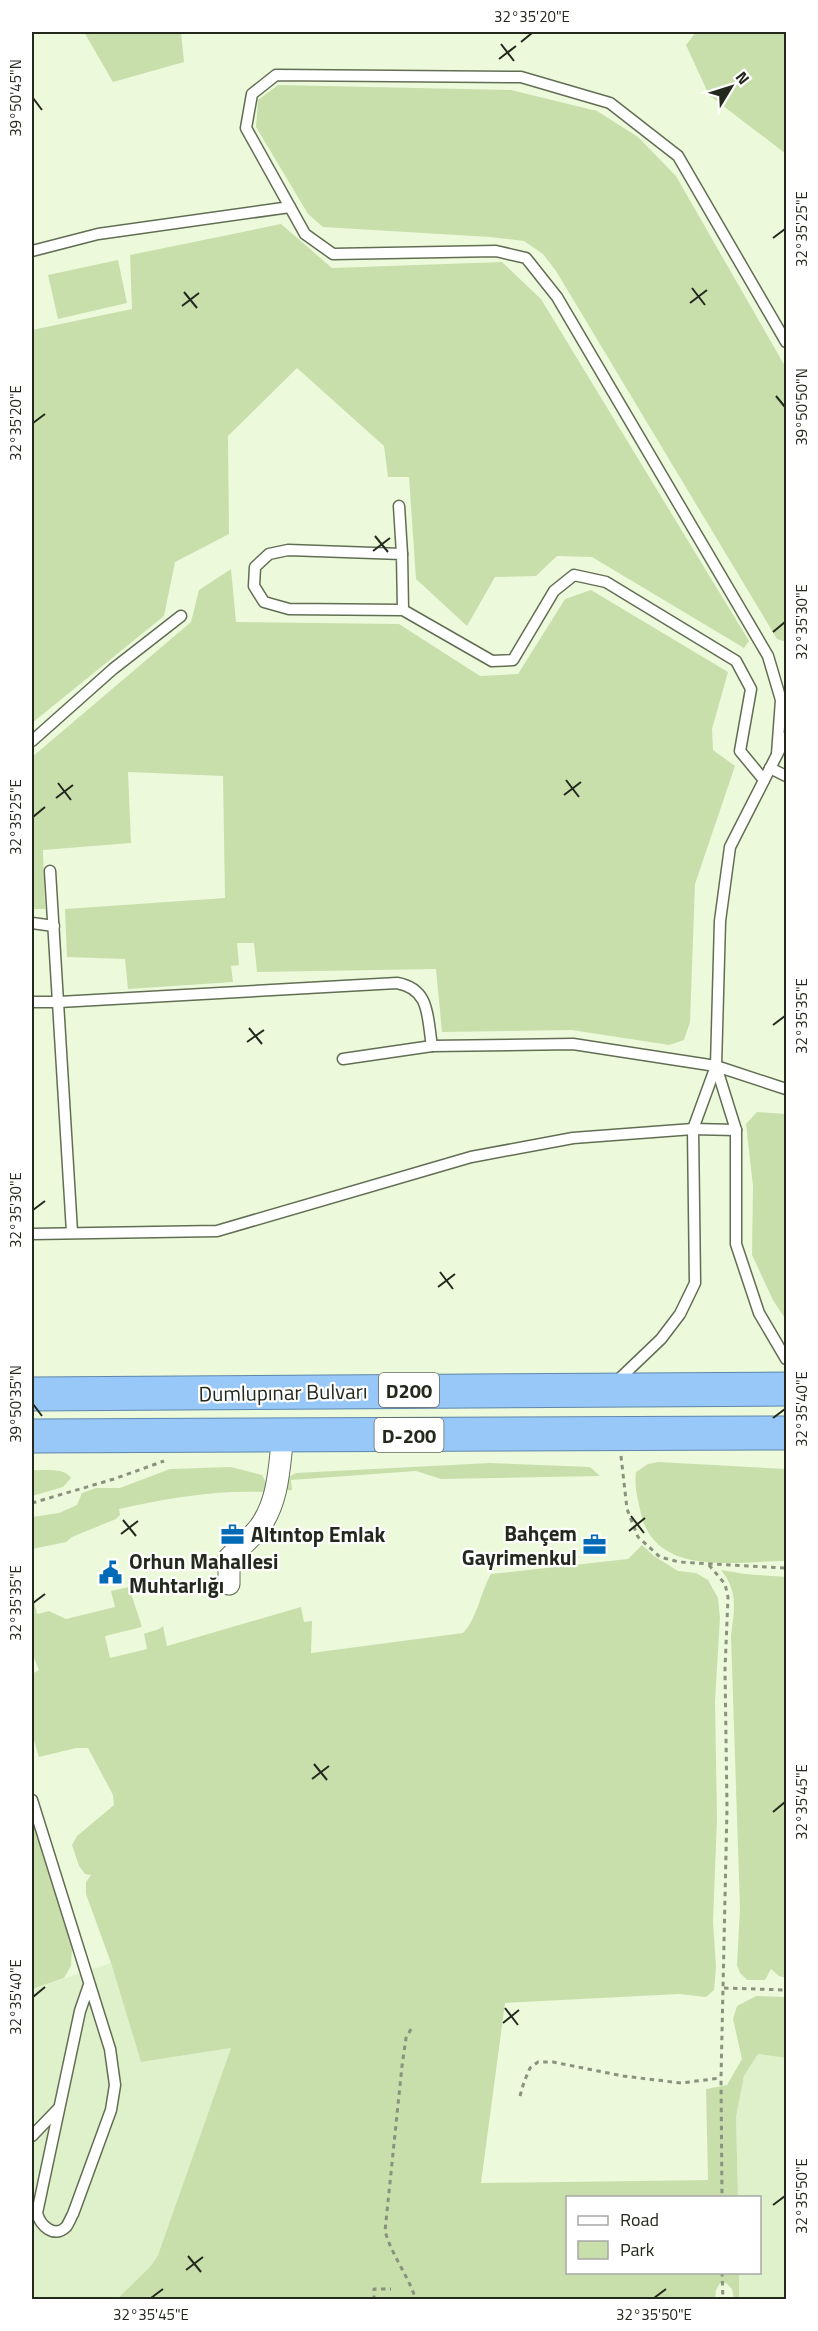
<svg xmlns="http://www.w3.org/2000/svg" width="818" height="2331" font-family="'Titillium Web',sans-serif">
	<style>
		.built { fill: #dff1ca }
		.green { fill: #c8dfac }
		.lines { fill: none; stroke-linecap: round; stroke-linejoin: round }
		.service-casing { stroke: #626e53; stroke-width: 13 }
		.minor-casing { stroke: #626e53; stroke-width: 23 }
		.trunk-casing { stroke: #5e87aa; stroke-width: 35 }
		.path { stroke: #89927d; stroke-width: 3; stroke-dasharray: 4.5 4.5; stroke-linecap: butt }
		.service { stroke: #fff; stroke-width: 10 }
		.minor { stroke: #fff; stroke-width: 21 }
		.trunk { stroke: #98c8f8; stroke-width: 33 }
		.ticks { fill: none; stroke: #24291e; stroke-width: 2 }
		.labels { text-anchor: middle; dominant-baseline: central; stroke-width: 4.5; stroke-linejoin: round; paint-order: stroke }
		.shield { fill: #fff; stroke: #666962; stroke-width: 1.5 }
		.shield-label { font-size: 20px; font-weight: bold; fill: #24291e }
		.street-label { font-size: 21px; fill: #24291e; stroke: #fff }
		.poi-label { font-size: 21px; font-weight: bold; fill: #24291e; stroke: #fff; text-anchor: start }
		.neatline { fill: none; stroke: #24291e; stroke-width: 2 }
		.ticks-label { font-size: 15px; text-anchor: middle; fill: #24291e }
	</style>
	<rect width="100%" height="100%" fill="#ecfadb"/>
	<!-- built -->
	<g class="built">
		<path d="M111,1963L141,2062L231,2048L158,2255L151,2266L117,2299H32V1989Z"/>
		<path d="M758,2054L786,2058V2299H739V2273L760,2272V2198H738L736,2117L744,2076Z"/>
	</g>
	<!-- green -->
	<g class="green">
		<path d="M84,32H181L184,62L113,82Z"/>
		<path d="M696,32H786V154L709,95L686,45Z"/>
		<path d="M278,85L511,90L597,111L638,137L676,176L786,368V642L777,639L556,271L543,254L524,241L490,237L323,227L308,214L256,127L258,100Z"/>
		<path d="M281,224L332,268L502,262L541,299L749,641L744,648L592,557L557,556L536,576L495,577L467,626L416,579L409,477H388L384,446L297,368L228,436L229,534L175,562L164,616L32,723V330L132,309L130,255Z"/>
		<path d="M118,260L127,303L58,319L48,275Z"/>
		<path d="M231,569L236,622L399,624L480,676L518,674L565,599L591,590L728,672L712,729L713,750L735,766L695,884L690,1022L684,1040L669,1045L572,1030L442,1032L436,969L257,972L254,943H237L239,965L231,966L233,982L128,989L125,959L67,957L65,909L225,898L223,776L128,772L131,843L43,850L45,909H32V757L191,622L199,590Z"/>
		<path d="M757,1112L786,1114V1320L773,1300L752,1255L753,1186L746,1124Z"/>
		<path d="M658,1462L786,1469V1561C737,1561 656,1578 641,1514C638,1499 634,1487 636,1472L648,1464Z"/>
		<path d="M490,1463L590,1467L600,1476L441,1479L416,1471L291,1480L292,1490L280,1491L285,1479L296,1473Z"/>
		<path d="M231,1467L262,1475L268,1486L264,1492C215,1490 167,1498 119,1509L120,1515L116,1519L72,1537L66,1542L32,1549V1517L59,1513L77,1505L82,1493L96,1488H120L170,1469Z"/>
		<path d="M32,1470C44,1471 64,1467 71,1478L63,1487L32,1496Z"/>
		<path d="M642,1545L654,1556L678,1571L696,1573L708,1580L718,1598L720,1618L715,1701L717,1818L713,1922L716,1967L714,1990L706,1997L679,1994L505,2003L481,2183L708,2180L706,2089L727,2085L742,2059L733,2019L737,2006L756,1996L786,1997V2058L758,2054L744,2076L736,2117L738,2197L568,2198V2272L739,2273V2299H734L732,2289L726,2283H720L716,2290L715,2300L117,2299L151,2266L158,2255L231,2048L141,2062L111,1963L86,1894V1882L91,1875L85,1874L79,1866L72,1845L77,1836L114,1805L113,1795L88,1748H76L39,1757L32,1734V1674L39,1670L32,1653V1591L37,1614L49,1611L66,1619L115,1607L111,1591L129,1587L142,1627L105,1636L110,1658L147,1649L144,1634C150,1631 158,1631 163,1626L167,1646L301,1607L304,1622L312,1621L311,1653L463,1633C478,1617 480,1593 491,1574L628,1559Z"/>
		<path d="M721,1570L745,1574L786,1577V1978L779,1976L771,1969L765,1980H747L740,1973L737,1965L740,1908L731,1636C734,1609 739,1593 721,1570Z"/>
		<path d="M32,1819L72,1947L71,1966L64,1978L32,1989Z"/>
	</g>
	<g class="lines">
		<defs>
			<g id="service">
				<path d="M32,251L98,234L290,207"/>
				<path d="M399,506L402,554"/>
				<path d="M403,610L289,609L264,602L254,586L255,567L269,554L288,550L402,554L403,610L492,661L513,660L554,591L574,575L606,582L736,661L751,689L740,751L764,780"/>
				<path d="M32,741L113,669L181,616"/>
				<path d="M777,754L781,700L768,656L557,297L526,258L496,251L333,254L305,234L246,128L252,94L276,75L521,77L610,103L678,156L786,342"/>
				<path d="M770,768L786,776"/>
				<path d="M50,871L72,1232"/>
				<path d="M32,923L54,926"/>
				<path d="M32,1002H59L397,983C431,989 427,1018 432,1046"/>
				<path d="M343,1059L432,1046L573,1044L716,1066L786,1089"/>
				<path d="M716,1066L736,1130V1244L759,1313L786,1359"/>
				<path d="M32,1234L217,1231L471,1157L573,1138L693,1129L736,1130"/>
				<path d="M616,1382L661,1339L680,1314L695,1283L693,1129L716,1066L720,921L730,847L786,737"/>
				<path d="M32,1800L110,2049L115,2085L111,2110L73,2214C71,2217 69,2223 66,2227C54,2239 40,2225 37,2213L80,2011L89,1985"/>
				<path d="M32,2136L58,2109"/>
			</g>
			<path id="minor" d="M229,1584V1558C239,1548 250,1539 259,1528C279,1501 279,1467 283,1435"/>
			<g id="trunk">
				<path d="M32,1394L786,1389"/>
				<path d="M32,1436L786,1433"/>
			</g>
		</defs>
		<!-- service casing -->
		<use href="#service" class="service-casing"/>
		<!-- minor casing -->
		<use href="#minor" class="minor-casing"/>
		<!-- trunk casing -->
		<use href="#trunk" class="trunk-casing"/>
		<!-- path -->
		<g class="path">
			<path d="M621,1456L627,1509L638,1537L660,1557L679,1562L786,1568"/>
			<path d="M32,1503L114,1479L164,1461"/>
			<path d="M709,1565L725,1584L728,1597L725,1669L727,1808L721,2078L722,2198"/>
			<path d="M724,1988L786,1990"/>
			<path d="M411,2029L406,2038L402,2066L385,2231C392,2256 408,2275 416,2300"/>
			<path d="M520,2096L524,2082L530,2068L538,2062H553L623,2076L681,2083L721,2078"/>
			<path d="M722,2272L723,2300"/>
			<path d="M374,2300V2289H391"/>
		</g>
		<!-- service -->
		<use href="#service" class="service"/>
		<!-- minor -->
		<use href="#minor" class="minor"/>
		<!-- trunk -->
		<use href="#trunk" class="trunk"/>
	</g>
	<!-- ticks -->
	<path class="ticks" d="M521,42L532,33M501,44L514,61M499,59L516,46M33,98L42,110M773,238L785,229M692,288L705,305M184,292L197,308M690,303L707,290M182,306L199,293M776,396L785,407M33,423L45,414M375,536L388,552M373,551L390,538M773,632L785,622M566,780L579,797M58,783L71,800M564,795L581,782M56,798L73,785M33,817L45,807M773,1025L785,1016M249,1028L262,1044M247,1042L264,1030M33,1210L45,1201M440,1272L453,1289M438,1287L455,1274M33,1404L42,1416M773,1418L785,1409M631,1516L644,1533M123,1520L136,1536M629,1531L645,1518M121,1534L138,1521M33,1603L45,1594M314,1764L327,1780M312,1779L329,1766M773,1812L785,1802M33,1997L45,1987M505,2008L518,2025M503,2023L519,2010M773,2205L785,2196M188,2256L201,2272M186,2270L203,2257M151,2298L163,2289M654,2298L666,2289"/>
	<!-- icons -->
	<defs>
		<symbol id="office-bare" viewBox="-9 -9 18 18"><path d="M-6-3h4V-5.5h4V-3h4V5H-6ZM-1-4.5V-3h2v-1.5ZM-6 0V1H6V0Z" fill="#006ab6" stroke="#fff" stroke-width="2.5" paint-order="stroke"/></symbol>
		<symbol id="civic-bare" viewBox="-9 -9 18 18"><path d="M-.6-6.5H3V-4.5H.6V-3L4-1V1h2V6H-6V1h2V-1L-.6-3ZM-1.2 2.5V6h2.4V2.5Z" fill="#006ab6" stroke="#fff" stroke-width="2.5" paint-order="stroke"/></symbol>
	</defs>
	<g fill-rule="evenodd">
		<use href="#office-bare" x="216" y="1518" width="33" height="33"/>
		<use href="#office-bare" x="578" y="1528" width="33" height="33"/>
		<use href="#civic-bare" x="94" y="1556" width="33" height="33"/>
	</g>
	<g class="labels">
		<!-- shield labels -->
		<g class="shield">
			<rect x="379" y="1373" width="60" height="34" rx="4.5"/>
			<rect x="374.5" y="1418" width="69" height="34" rx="4.5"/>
		</g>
		<g class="shield-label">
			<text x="409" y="1390">D200</text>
			<text x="409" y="1435">D-200</text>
		</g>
		<!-- street labels -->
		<g class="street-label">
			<text transform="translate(283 1392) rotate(-1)">Dumlupınar Bulvarı</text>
		</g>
		<!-- poi labels -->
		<g class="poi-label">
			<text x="577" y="1533" text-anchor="end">Bahçem<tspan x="577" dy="24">Gayrimenkul</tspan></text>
			<text x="251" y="1534">Altıntop Emlak</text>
			<text x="129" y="1561">Orhun Mahallesi<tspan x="129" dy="24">Muhtarlığı</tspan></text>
		</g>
	</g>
	<!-- border -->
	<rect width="818" height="2331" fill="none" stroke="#ffffff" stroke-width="66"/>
	<!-- legend -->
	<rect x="566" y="2196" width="195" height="78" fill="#ffffff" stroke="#a7a9a5" stroke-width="1.5"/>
	<rect x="578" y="2216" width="30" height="9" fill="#ffffff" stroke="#a7a9a5" stroke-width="1.5"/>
	<text x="620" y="2226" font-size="18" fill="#24291e">Road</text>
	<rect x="578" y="2241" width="30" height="18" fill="#c8dfac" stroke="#a7a9a5" stroke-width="1.5"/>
	<text x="620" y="2256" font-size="18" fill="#24291e">Park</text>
	<!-- north arrow -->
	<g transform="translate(731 87) rotate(52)" stroke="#ffffff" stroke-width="4.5" paint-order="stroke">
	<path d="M0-4.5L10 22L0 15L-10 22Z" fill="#24291e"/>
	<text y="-9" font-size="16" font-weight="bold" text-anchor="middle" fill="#24291e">N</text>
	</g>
	<rect x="33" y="33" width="752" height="2265" class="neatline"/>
	<g class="ticks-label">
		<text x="532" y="22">32°35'20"E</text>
		<text transform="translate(16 98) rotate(-90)" y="5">39°50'45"N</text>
		<text transform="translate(802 229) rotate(-90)" y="5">32°35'25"E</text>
		<text transform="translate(802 407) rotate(-90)" y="5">39°50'50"N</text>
		<text transform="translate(16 423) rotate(-90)" y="5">32°35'20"E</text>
		<text transform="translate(802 622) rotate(-90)" y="5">32°35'30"E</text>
		<text transform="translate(16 817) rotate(-90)" y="5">32°35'25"E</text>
		<text transform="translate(802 1016) rotate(-90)" y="5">32°35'35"E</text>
		<text transform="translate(16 1210) rotate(-90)" y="5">32°35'30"E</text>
		<text transform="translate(16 1404) rotate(-90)" y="5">39°50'35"N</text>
		<text transform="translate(802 1409) rotate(-90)" y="5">32°35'40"E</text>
		<text transform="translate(16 1603) rotate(-90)" y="5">32°35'35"E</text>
		<text transform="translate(802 1802) rotate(-90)" y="5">32°35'45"E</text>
		<text transform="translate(16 1997) rotate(-90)" y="5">32°35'40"E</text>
		<text transform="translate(802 2196) rotate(-90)" y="5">32°35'50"E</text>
		<text x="151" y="2320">32°35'45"E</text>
		<text x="654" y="2320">32°35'50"E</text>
	</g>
</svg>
